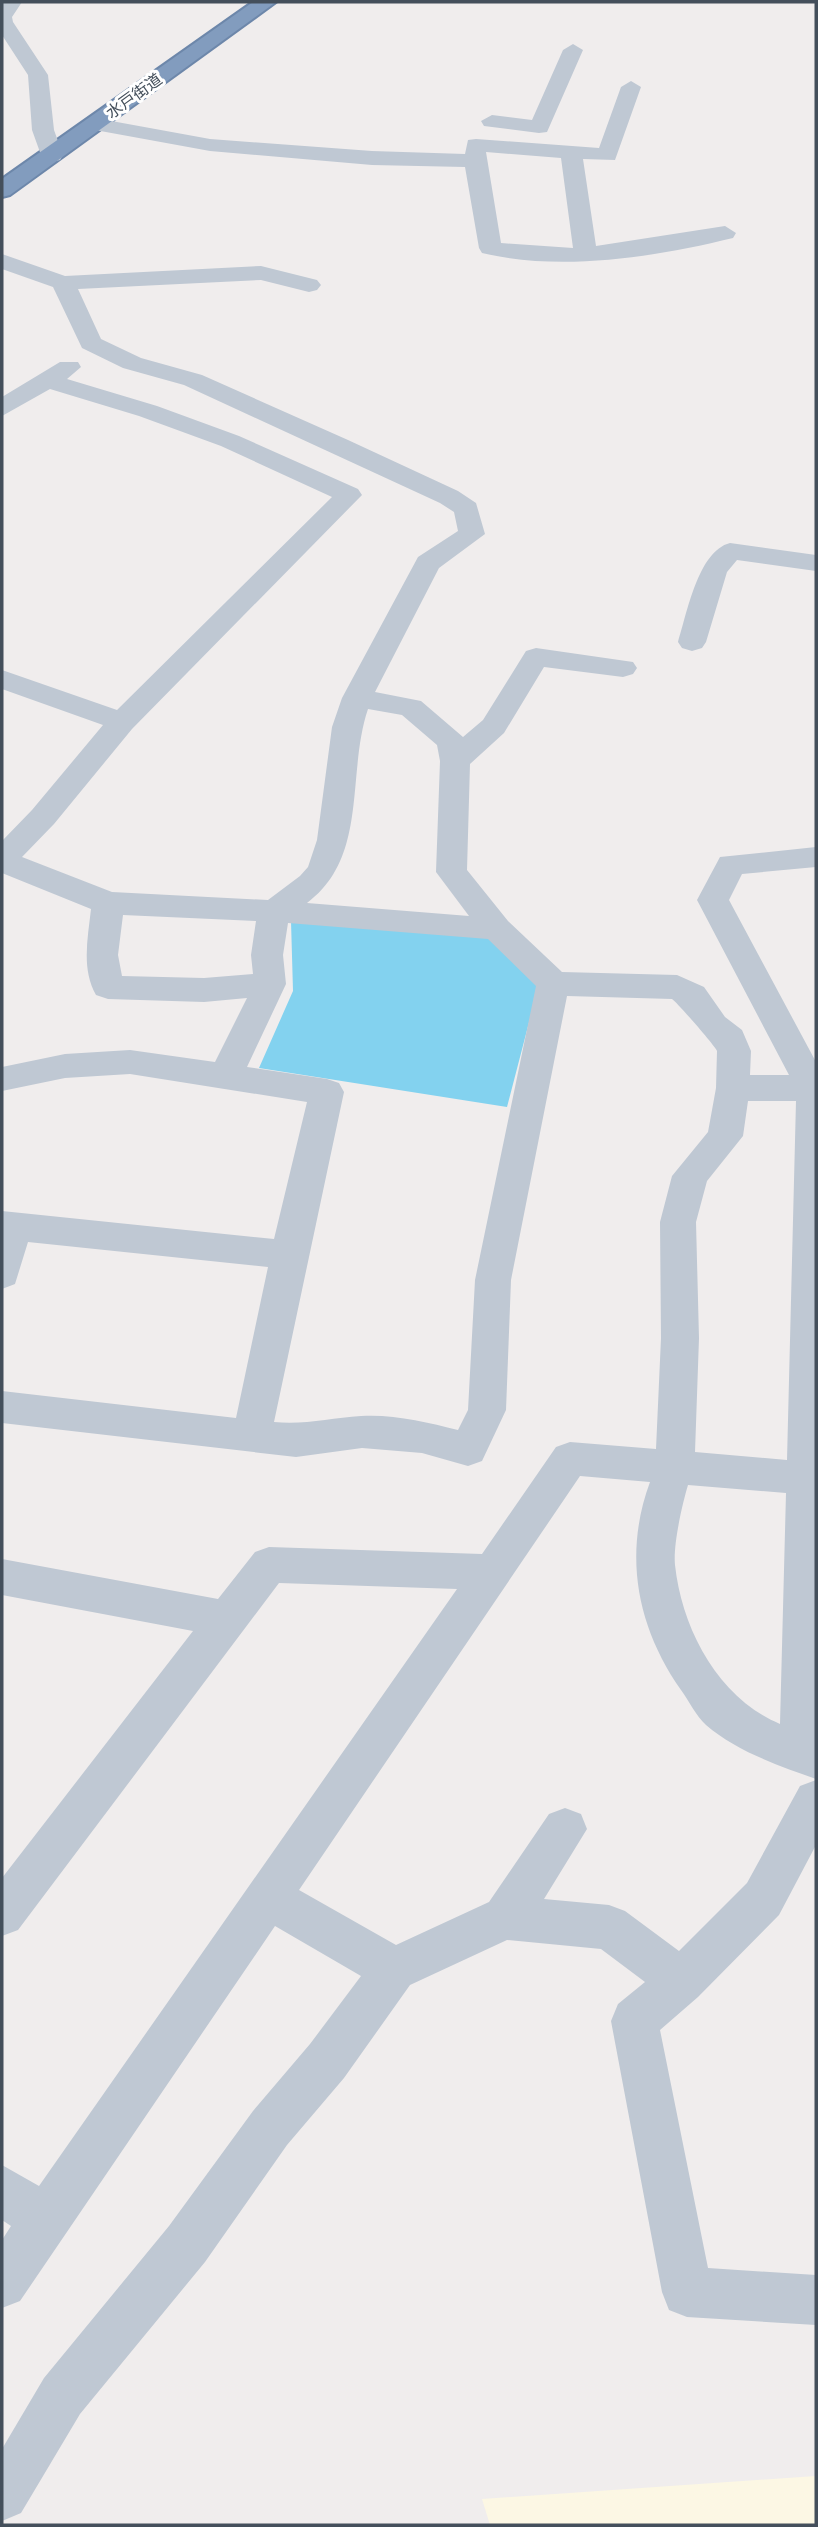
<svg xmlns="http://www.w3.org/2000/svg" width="818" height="2527" font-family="'Fira Sans','Noto Sans JP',sans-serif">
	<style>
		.commercial { fill: #fcf7e4 }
		.water { fill: #83d2ef }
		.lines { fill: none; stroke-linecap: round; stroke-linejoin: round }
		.highway-casing { stroke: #6d87aa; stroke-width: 4 }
		.minor { fill: #bfc8d3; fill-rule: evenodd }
		.highway { fill: #829cbe; fill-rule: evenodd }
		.labels { text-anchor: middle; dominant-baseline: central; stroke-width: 6; stroke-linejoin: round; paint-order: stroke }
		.far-street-label { font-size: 16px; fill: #444f5b; stroke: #fff }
	</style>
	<rect width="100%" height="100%" fill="#f0eded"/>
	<!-- commercial -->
	<path class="commercial" d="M816,2476V2525H490L482,2499Z"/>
	<!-- water -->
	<path class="water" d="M291,921L490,938L539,984L507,1107L259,1068L293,991Z"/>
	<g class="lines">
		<defs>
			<path id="highway" d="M253,2H276L10,195L2,197V179Z"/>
		</defs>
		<!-- highway casing -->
		<use href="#highway" class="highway-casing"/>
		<!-- minor -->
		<g class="minor">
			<path d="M2,2H22L12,17L13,22L48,75L54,130L63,155L60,160L52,162L41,155L32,130L28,75L2,35Z"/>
			<path d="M573,44L583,50L547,132L539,133L484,126L481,121L492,115L532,120L563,50Z"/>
			<path d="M631,81L641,87L615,160L583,159L596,246L725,226L736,233L733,238C655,257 561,272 482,253L479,248L465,167L372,165L210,151L95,130L84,124L95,118L210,139L372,151L465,154L468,140L476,139L599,148L621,87ZM486,152L561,158L573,248L501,243Z"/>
			<path d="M2,254L65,276L261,266L317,280L321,285L317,290L309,292L261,280L78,289L101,339L141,358L202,375L348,440L458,491L476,503L485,534L439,568L375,692L421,701L463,737L483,720L526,651L536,648L633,662L637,668L633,674L623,677L544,667L504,733L470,764L467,870L508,921L562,972L677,975L704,987L725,1017L742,1030L751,1051L750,1075H789L697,900L720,857L816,847V867L742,874L729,900L816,1062V1779C779,1766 736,1751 706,1725C696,1716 689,1701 681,1690C637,1627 623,1555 650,1482L580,1476L299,1890L396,1945L489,1902L549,1814L565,1808L581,1814L587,1829L544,1899L609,1905L625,1911L679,1951L747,1883L800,1786L816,1780V1845L779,1915L698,1997L660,2030L708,2268L816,2275V2325L687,2317L669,2310L662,2292L611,2021L618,2004L645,1982L601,1949L507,1940L410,1985L344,2078L287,2145L205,2262L80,2414L21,2513L2,2521V2449L44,2378L169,2226L253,2111L310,2044L361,1976L275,1926L20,2301L2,2308V2240L11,2226L2,2220V2165L39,2186L457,1589L279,1583L18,1930L2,1936V1878L193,1631L2,1595V1559L218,1599L255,1552L269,1547L482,1554L556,1447L570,1442L656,1449L661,1338L660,1222L672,1176L708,1132L716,1088L717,1051C716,1047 676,1001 672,999L567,996L511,1280L506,1410L482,1461L468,1466L422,1453L362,1448L296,1457L2,1423V1391L236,1418L268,1267L28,1242L15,1284L2,1289V1211L274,1239L307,1102L130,1074L65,1078L2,1091V1067L65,1054L130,1050L215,1062L247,998L204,1002L108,999L96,995C81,969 88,937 91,909L2,873V841L32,810L103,725L2,689V670L117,710L332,497L221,446L139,416L50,389L2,416V397L60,362H78L81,367L67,379L157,406L239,436L358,489L362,495L132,729L54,824L22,857L112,892L268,900L300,876L308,867L317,840L332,727L342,698L418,557L458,531L454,512L440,503L184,385L123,368L82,348L53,287L2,269ZM368,709L402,715L437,745L440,761L436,872L469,916L307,903C369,857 346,774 368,709ZM123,915L256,921L251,955L253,974L204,978L122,976L118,955ZM288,923L488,939L536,986L475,1280L468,1410L458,1430C427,1422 393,1414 361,1416C331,1418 304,1425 274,1422L344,1092L339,1083L327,1079L247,1067L286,984L283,955ZM748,1101H796L787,1460L695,1452L699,1338L696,1222L707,1181L743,1136ZM688,1485L786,1493L780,1724C718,1698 682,1629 675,1565C673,1545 682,1505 688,1485Z"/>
			<path d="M730,543L816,555V571L737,560L727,572L706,642L702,648L692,651L682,648L678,642C687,614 698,551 730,543Z"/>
		</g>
		<!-- highway -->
		<use href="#highway" class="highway"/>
	</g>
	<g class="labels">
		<!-- far-street labels -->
		<g class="far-street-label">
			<text transform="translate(134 96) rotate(-36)">水戸街道</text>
		</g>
	</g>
	<!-- border -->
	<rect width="818" height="2527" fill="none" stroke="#444f5b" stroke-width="7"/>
</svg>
